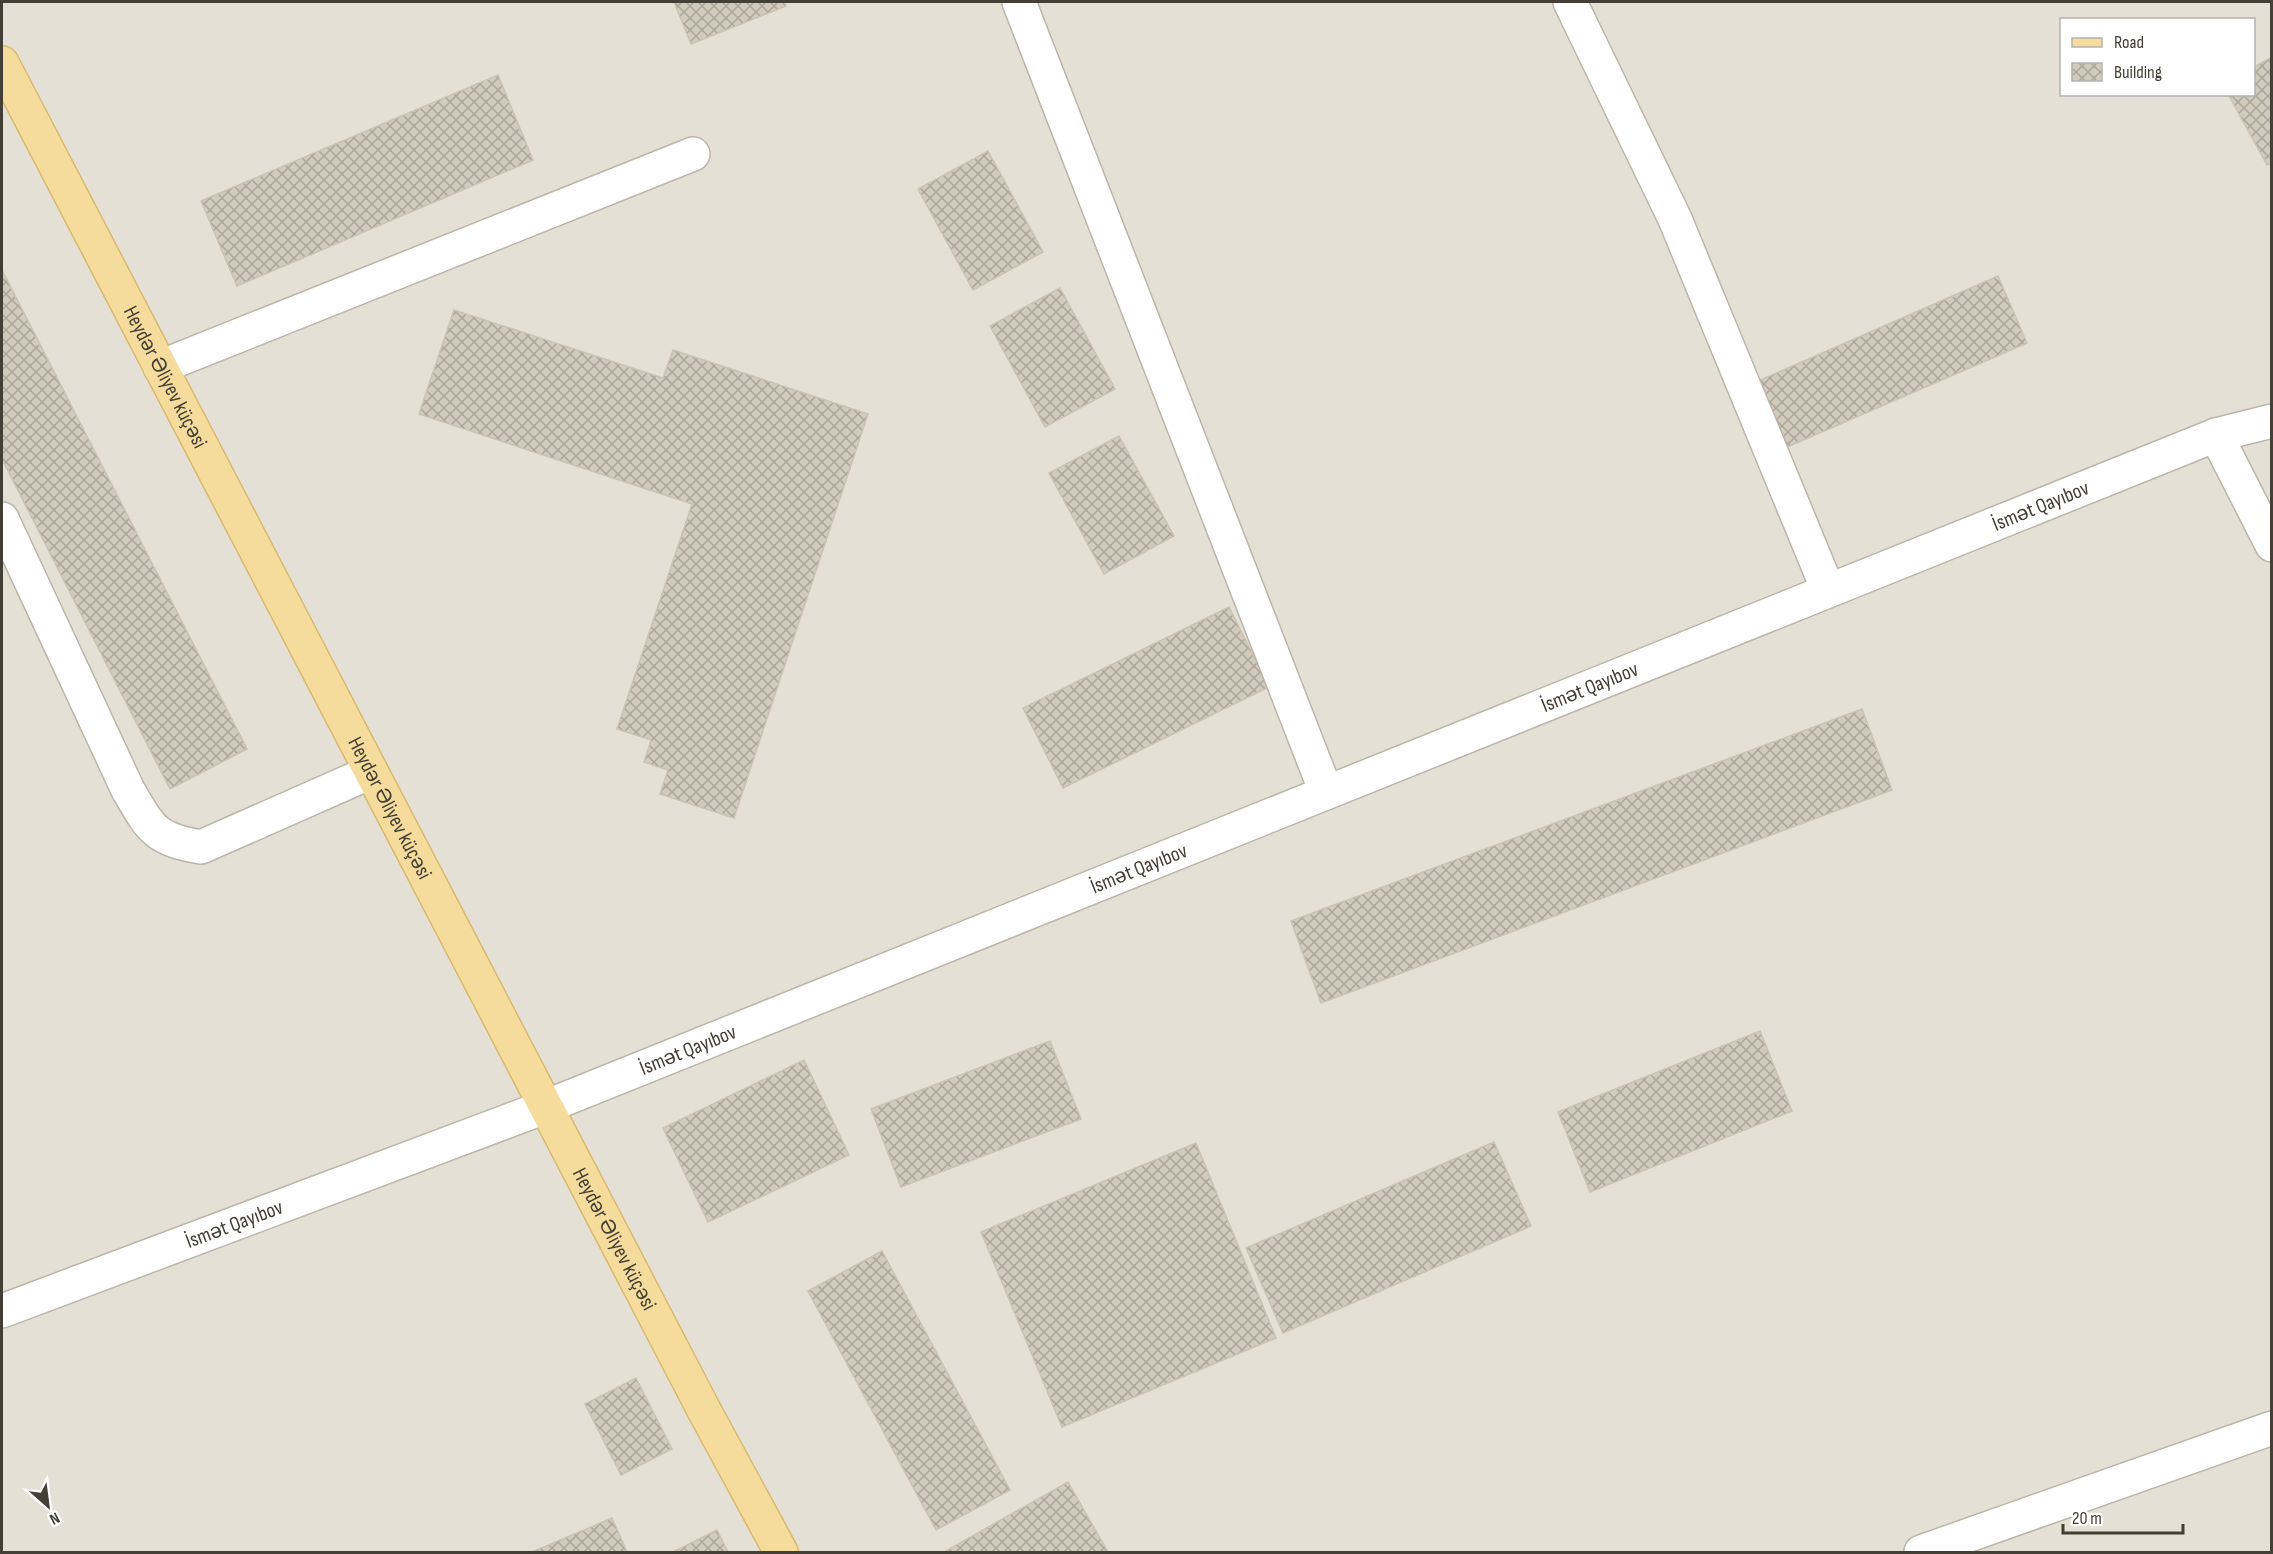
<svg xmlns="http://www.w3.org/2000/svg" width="2273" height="1554" font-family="'Sofia Sans Condensed',sans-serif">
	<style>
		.residential { fill: #e5e0d5; fill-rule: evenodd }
		.building { fill: url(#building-cross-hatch); stroke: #ccc2b1; stroke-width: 1.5 }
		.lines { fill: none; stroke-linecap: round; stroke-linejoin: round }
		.minor-casing { stroke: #bcb6aa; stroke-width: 36 }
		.major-casing { stroke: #d9b96d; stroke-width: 36 }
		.minor { stroke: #fff; stroke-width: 33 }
		.major { stroke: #f5dc9c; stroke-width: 33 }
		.labels { text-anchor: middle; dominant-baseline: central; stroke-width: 4.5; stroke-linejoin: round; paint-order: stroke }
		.street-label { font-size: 21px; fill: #443f36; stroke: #fff }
	</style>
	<defs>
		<pattern id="building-cross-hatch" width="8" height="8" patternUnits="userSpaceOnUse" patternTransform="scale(1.5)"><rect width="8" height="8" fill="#d2cabd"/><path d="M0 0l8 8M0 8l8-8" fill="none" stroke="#aca59a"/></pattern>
	</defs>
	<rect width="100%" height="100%" fill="#f2eee6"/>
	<!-- residential -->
	<path class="residential" d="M2,2H2271V1552H2ZM2062,20H2254V94H2062Z"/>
	<!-- building -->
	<g class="building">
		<path d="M674,2H785L786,6L691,44Z"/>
		<path d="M2272,57V163L2267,165L2228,94H2254V67Z"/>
		<path d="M498,75L533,160L237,286L201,201Z"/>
		<path d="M988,151L1043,252L973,290L918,189Z"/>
		<path d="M2,270L247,749L170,789L2,459Z"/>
		<path d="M1998,276L2027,343L1785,448L1756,382Z"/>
		<path d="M1060,288L1115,389L1045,427L990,326Z"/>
		<path d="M454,310L663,378L673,350L868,414L734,818L660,794L668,770L644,762L651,740L617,729L692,504L419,414Z"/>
		<path d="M1119,436L1174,536L1104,574L1049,473Z"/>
		<path d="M1229,607L1269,687L1063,788L1023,708Z"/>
		<path d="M1862,709L1892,790L1321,1003L1291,921Z"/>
		<path d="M1760,1031L1792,1111L1590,1192L1558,1112Z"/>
		<path d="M1050,1041L1081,1119L901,1187L871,1109Z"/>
		<path d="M804,1060L849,1155L708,1222L663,1128Z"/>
		<path d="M1494,1142L1531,1226L1283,1333L1246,1248Z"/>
		<path d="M1196,1143L1276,1338L1062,1427L981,1232Z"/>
		<path d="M882,1251L1010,1490L936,1530L808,1291Z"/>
		<path d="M636,1378L672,1449L621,1475L585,1404Z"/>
		<path d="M1068,1482L1108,1552H944Z"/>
		<path d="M612,1518L627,1552H532Z"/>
		<path d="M717,1530L728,1552H673Z"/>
	</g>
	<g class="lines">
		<defs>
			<g id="minor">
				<path d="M1019,2L1326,792"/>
				<path d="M1570,2L1675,219L1828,590"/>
				<path d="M160,367L693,154"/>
				<path d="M2216,435L2272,545"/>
				<path d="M2,519L128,790C151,829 154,839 201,847L371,772"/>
				<path id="s1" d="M2,1311L545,1107L2216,435L2272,421"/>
				<path d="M1921,1552L2272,1428"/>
			</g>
			<g id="major">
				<path id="s2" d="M2,63L705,1412L781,1552"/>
			</g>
		</defs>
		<!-- minor casing -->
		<use href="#minor" class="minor-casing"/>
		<!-- major casing -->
		<use href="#major" class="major-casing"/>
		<!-- minor -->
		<use href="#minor" class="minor"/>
		<!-- major -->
		<use href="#major" class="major"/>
	</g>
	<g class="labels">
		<!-- street labels -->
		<g class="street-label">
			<text stroke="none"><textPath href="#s2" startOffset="354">Heydər Əliyev küçəsi</textPath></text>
			<text stroke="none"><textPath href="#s1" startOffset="2192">İsmət Qayıbov</textPath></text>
			<text stroke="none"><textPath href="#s1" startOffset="1706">İsmət Qayıbov</textPath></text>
			<text stroke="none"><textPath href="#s2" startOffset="840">Heydər Əliyev küçəsi</textPath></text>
			<text stroke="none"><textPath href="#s1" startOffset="1220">İsmət Qayıbov</textPath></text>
			<text stroke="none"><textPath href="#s1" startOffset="734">İsmət Qayıbov</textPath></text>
			<text stroke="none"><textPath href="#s1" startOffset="248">İsmət Qayıbov</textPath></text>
			<text stroke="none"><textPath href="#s2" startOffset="1326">Heydər Əliyev küçəsi</textPath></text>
		</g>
	</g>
	<!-- border -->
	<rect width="2273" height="1554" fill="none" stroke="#443f36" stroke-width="6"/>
	<!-- legend -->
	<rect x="2060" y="18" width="195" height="78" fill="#ffffff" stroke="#b4b2af" stroke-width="1.5"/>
	<rect x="2072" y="38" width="30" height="9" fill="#f5dc9c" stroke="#b4b2af" stroke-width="1.5"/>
	<text x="2114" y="48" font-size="18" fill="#443f36">Road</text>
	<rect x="2072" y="63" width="30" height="18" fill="url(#building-cross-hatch)" stroke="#b4b2af" stroke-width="1.5"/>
	<text x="2114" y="78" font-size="18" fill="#443f36">Building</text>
	<!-- north arrow -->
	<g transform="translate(48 1506) rotate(152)" stroke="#ffffff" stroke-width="4.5" paint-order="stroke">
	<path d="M0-4.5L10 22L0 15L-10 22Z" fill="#443f36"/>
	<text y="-9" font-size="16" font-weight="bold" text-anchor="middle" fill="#443f36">N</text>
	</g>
	<!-- scale -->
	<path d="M2063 1524v9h120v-9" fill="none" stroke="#443f36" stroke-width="3"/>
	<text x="2072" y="1524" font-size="18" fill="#443f36" stroke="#ffffff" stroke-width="4.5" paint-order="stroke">20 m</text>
</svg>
